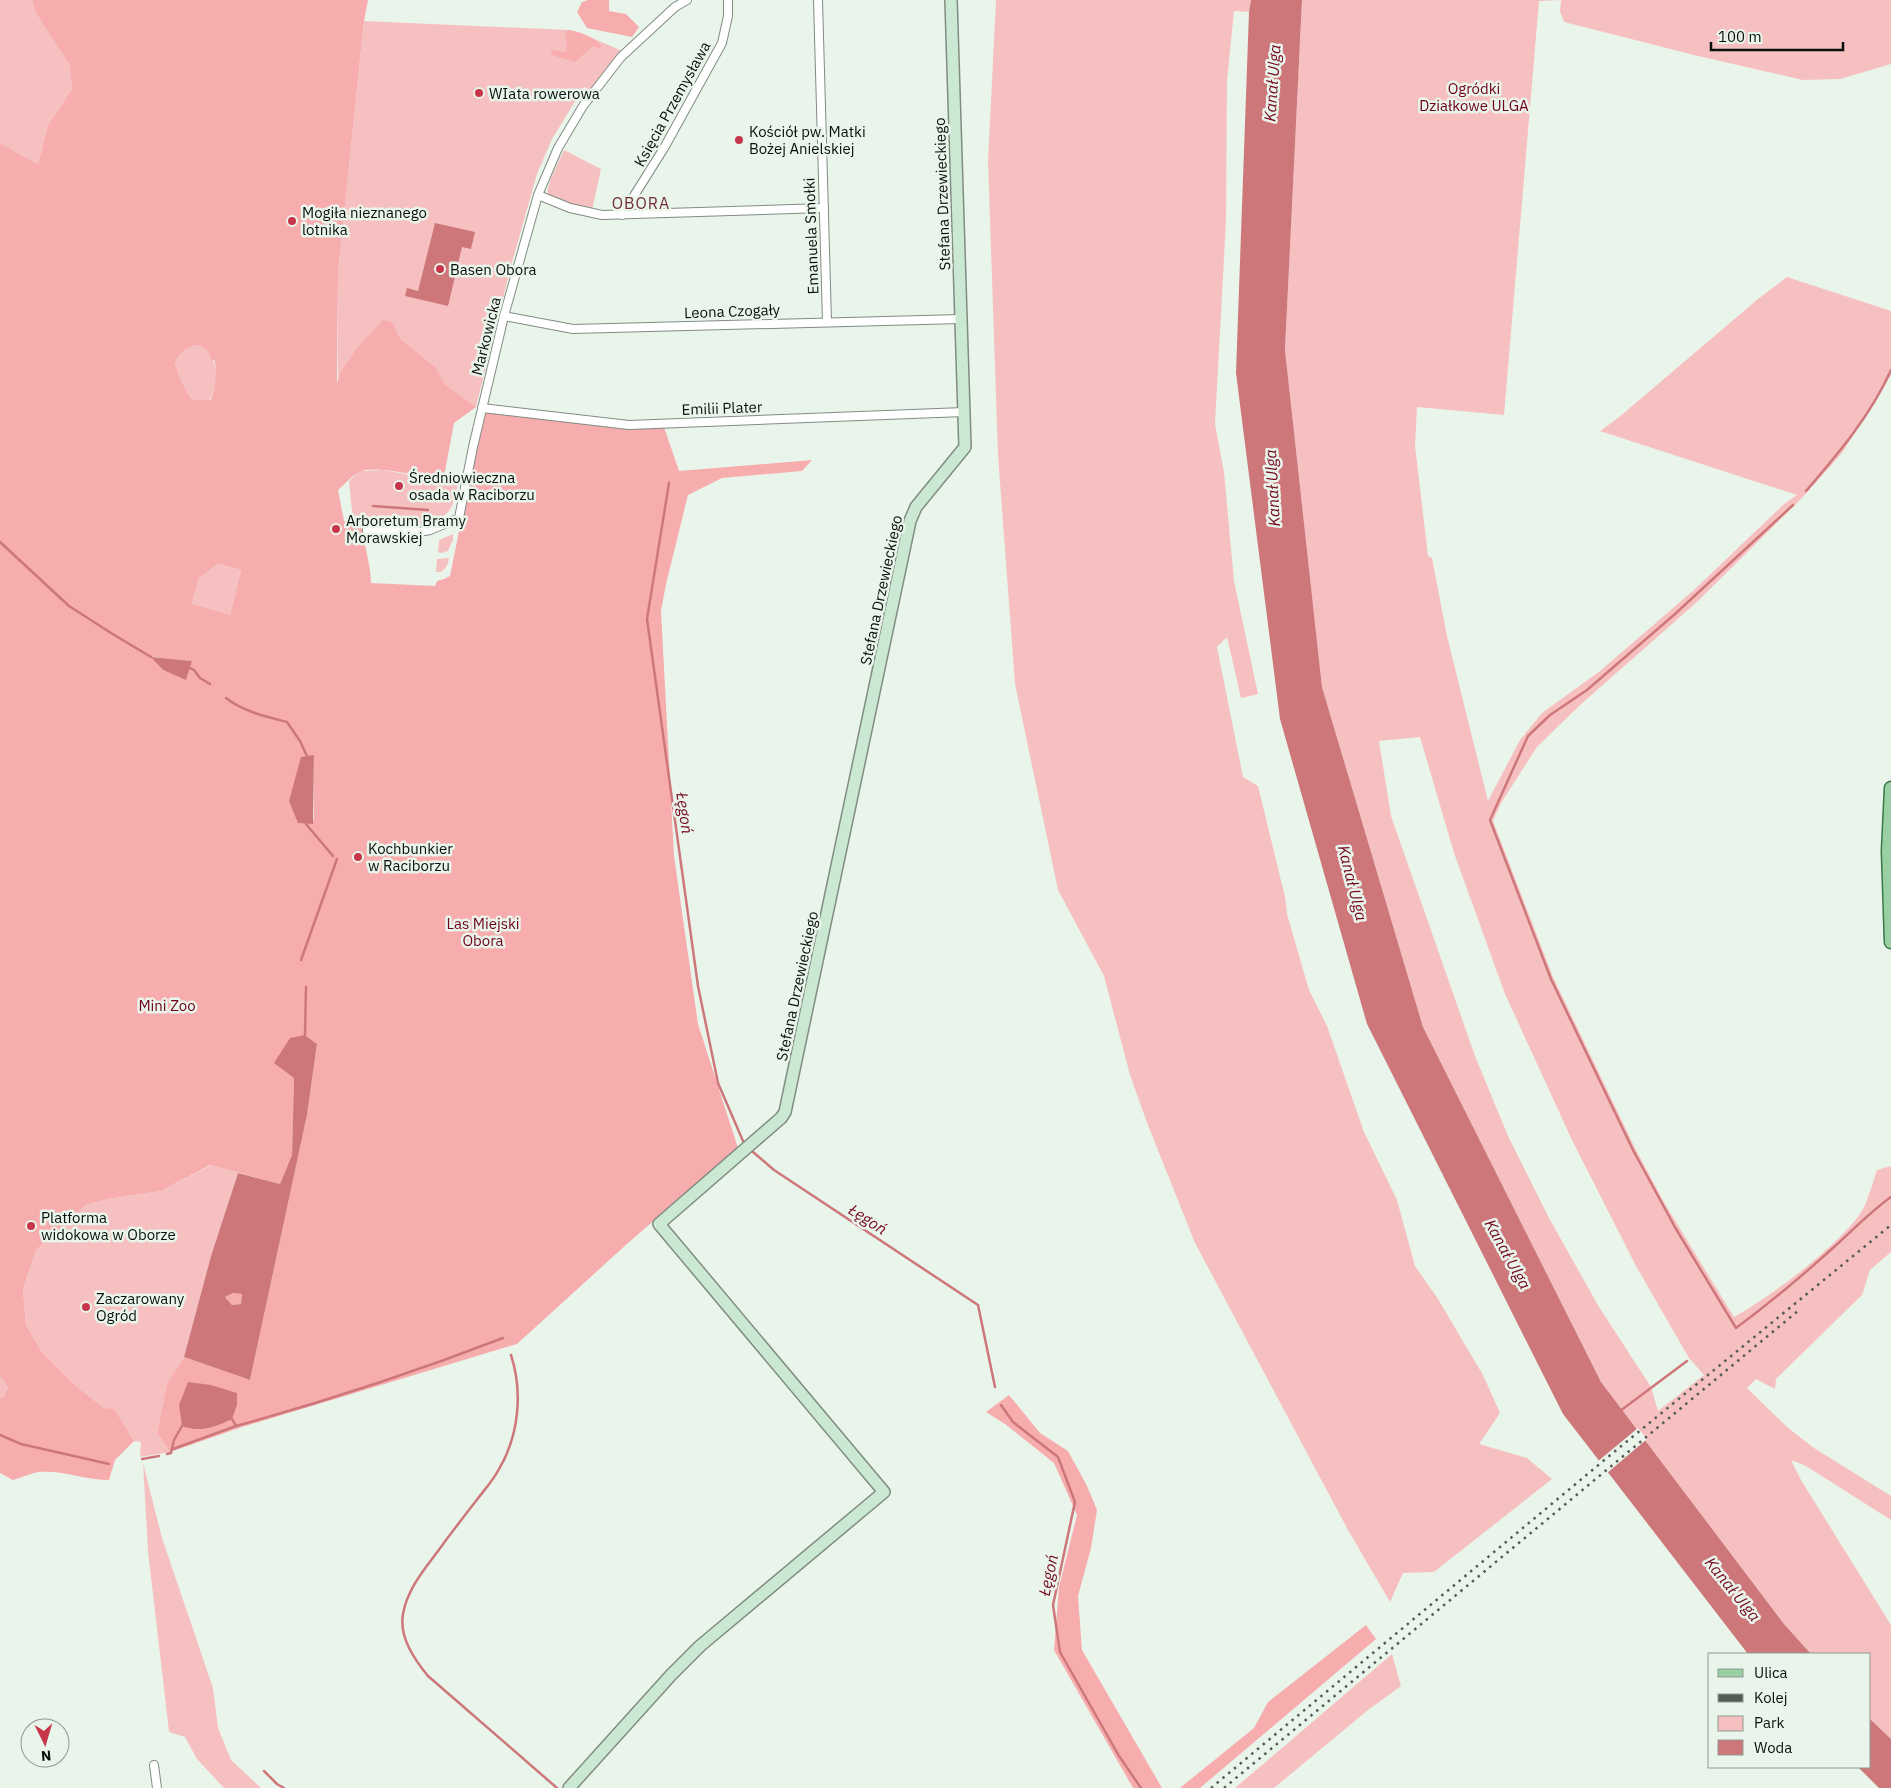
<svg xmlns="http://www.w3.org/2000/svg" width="1891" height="1788" font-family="'IBM Plex Sans',sans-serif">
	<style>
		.green { fill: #f7c0c0; fill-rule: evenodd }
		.forest { fill: #f7adae; fill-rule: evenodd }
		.water { fill: #ce777b; fill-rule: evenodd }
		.pier { fill: #e9f5eb }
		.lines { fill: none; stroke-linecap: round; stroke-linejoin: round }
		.stream { stroke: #ce777b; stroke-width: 2.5 }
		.street-casing { stroke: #818c82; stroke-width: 10 }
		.secondary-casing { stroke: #818c82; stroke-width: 14 }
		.primary-casing { stroke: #3a7848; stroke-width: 15 }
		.street { stroke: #fff; stroke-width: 8 }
		.secondary { stroke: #cbe8d2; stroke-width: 11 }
		.primary { stroke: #98d0a4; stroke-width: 12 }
		.rail { stroke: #545b55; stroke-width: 2.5; stroke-dasharray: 2.5 5; stroke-linecap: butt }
		.poi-dot { fill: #c63549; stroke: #e9f5eb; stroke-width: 2 }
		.labels { text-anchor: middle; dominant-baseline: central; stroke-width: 5; stroke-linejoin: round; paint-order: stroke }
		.park-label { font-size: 15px; fill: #6e001b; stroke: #e9f5eb }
		.poi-label { font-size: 15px; fill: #0b0f0c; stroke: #e9f5eb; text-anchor: start }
		.street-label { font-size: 15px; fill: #0b0f0c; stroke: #e9f5eb }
		.water-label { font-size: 16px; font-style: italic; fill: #760a21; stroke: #e9f5eb }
		.neighbourhood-label { font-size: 16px; letter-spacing: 1px; fill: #732d33; stroke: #e9f5eb }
	</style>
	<rect width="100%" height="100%" fill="#e9f5eb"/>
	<!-- green -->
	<g class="green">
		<path d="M0,0H32L36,13L71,65L72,89L48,125L38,164L0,143Z"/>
		<path d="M996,0H1251L1249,12L1234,11L1227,81L1226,221L1215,424L1224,472L1234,581L1258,694L1241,698L1227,637L1217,647L1243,777L1258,786L1285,897L1287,914L1309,990L1327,1026L1364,1132L1397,1200L1415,1266L1438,1299L1483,1375L1500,1413L1479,1444L1527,1458L1552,1479L1434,1572L1403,1573L1390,1602L1348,1530L1195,1243L1146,1120L1130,1075L1104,976L1058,890L1015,684L998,455L988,161Z"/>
		<path d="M1302,0H1891V64L1840,79L1803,80L1698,56L1564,22L1560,11L1561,0L1539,1L1504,415L1417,407L1415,446L1428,556L1432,558L1447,636L1488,801L1520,740L1542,713L1600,671L1695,589L1784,504L1797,495L1600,431L1618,418L1758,299L1787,277L1891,311V375L1842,453L1802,498L1697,602L1579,706L1537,747L1501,803L1493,821L1553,977L1635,1148L1665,1204L1734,1317C1768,1299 1847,1240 1864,1207C1869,1196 1873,1182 1877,1170L1891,1166V1252L1870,1270L1862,1295L1776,1379L1775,1389L1756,1379L1747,1388L1787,1427L1814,1448L1891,1496V1520L1806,1466L1791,1460L1801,1480L1891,1625V1739L1870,1719V1654H1811L1784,1624L1601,1382L1423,1027L1322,687L1285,350ZM1420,737L1454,853L1505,994L1572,1140L1636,1266L1689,1358L1704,1375L1658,1411L1651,1387L1599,1307L1549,1218L1508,1136L1475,1056L1391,816L1379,741Z"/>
		<path d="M364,21L569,30L581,33L622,51L589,90L584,87L552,139L537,174L511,266L476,407L338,386V273Z"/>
		<path d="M564,150L601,169L592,210C579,210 554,203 547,192L551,178Z"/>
		<path d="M197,345L204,346C220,365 218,378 210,400L191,399L180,378L175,363C179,353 187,347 197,345Z"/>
		<path d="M382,470C408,473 433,482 458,482C454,511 448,519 419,525L417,521L411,522V525L353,522L349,481L359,471Z"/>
		<path d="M453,534V540L448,551L441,553L438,552L439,540Z"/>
		<path d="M449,558C448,565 446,568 441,572H436L437,559Z"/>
		<path d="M218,564L241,570L230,615L192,605L199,578Z"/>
		<path d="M211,1165L238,1173L211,1256L184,1357L167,1385L157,1433L170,1452L140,1457L141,1442L134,1441L114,1410L104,1408L76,1386L42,1352L26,1325L23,1289L36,1250L86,1205L108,1199L161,1191Z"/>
		<path d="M0,1376L8,1387L3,1398L0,1397Z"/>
		<path d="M143,1463L162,1538L213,1688L218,1728L231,1760L261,1788H224L197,1759L185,1737L169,1732L148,1551Z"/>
		<path d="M1392,1654L1401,1686L1368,1710L1274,1788H1235Z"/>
	</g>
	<!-- forest -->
	<g class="forest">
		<path d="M32,0H368L364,21L338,273L337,383L341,372L357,348L383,320L392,322L400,339L436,368L444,384L476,407L454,423L443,482C427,477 373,464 359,472C351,476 344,485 338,490L344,521L362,523C363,544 371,564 371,583L435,586L437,581L444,579L450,576L483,411L629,428L664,427L679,471L812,460L802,471L722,478L688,495L666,584L661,611L674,856L698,1024L738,1148L628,1243L517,1344L239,1428L170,1452L157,1433L167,1384L184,1357L250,1380L307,1115L317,1044L305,1035L294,1078L292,1155L280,1184L210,1165L161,1191L108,1199L86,1205L36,1250L23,1289L26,1325L42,1352L76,1386L104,1408L114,1409L134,1441L115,1460L109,1480C85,1480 63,1470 39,1472C31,1473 21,1478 13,1480L0,1473V1397L3,1398L8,1387L0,1376V143L38,164L48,125L72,89L70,65L36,13ZM197,345C205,347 209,350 211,359L215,361C217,376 215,386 211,400L191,399L180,378L175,363C179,353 187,347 197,345ZM218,564L241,570L230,615L192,604L199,578ZM152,657L192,661L186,679L163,670ZM314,756V820L289,801Z"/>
		<path d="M588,0H609V11L626,14L639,27L632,37L587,28L577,12L582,2Z"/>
		<path d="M567,30C581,32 593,36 602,47L598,48L593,46L575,62L551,55L552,50L566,52L567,40L565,38Z"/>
		<path d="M233,1293L242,1294L241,1304L232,1305L225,1297Z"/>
		<path d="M1009,1395L1040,1433L1068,1451L1087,1486L1097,1510L1091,1548L1078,1596L1082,1650L1162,1788H1133L1054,1650L1059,1587L1077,1515L1054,1463L1005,1424L986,1412Z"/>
		<path d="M1366,1625L1376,1639L1200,1788H1180L1254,1728L1268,1702Z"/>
	</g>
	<!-- water -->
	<g class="water">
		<path d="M1251,0H1302L1285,350L1322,687L1423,1027L1601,1382L1784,1624L1811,1654H1748L1563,1414L1367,1024L1280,719L1236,373L1249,12Z"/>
		<path d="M435,223L475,232L471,249L462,247L448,306L405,296L407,288L418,291Z"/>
		<path d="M151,657L192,661L186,680L163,670Z"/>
		<path d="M314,755L313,824L298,823L289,801L301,757Z"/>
		<path d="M305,1035L317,1044L307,1115L250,1380L184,1357L211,1256L238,1173L280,1184L292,1155L294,1078L274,1063L290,1038ZM233,1293L242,1294L241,1304L232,1305L225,1297Z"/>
		<path d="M188,1382L211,1385L237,1393V1405L232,1419C216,1427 200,1433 182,1426L179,1405Z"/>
		<path d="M1870,1719L1891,1739V1788H1879L1858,1767H1870Z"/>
	</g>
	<!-- pier -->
	<path class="pier" d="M1638,1428L1647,1439L1606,1474L1597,1462Z"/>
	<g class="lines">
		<!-- stream -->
		<g class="stream">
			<path d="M669,483L647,619L698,986L718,1083L743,1141"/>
			<path d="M1806,491C1838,454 1871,415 1891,370"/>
			<path d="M1793,505L1675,614L1587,690L1550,715L1528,736L1490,820L1551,979L1633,1150L1676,1229L1736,1328C1770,1303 1802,1276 1834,1247C1853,1230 1870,1212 1891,1197"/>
			<path d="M373,506L428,510"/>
			<path d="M0,542L69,606L111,633L151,657"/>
			<path d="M190,668L194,670L200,678L210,684"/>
			<path d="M226,698C242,711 267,717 287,722L300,741L307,756"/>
			<path d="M306,824L333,856"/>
			<path d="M301,960L337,859"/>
			<path d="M305,1035L306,987"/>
			<path d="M753,1152L774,1170L978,1305L995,1387"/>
			<path d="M511,1355C523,1392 519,1435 499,1469C494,1479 486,1488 479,1497C465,1515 451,1533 438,1551C423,1571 407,1590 403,1614C399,1637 414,1659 428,1676L557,1788"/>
			<path d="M1001,1405L1013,1422L1058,1457L1075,1502L1053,1605L1060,1652L1119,1756L1141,1788"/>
			<path d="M1620,1411L1687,1361"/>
			<path d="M232,1419L236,1426C327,1401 415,1372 503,1338"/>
			<path d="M0,1435L21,1444L109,1464"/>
			<path d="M173,1449L236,1426"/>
			<path d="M167,1454L171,1453L174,1440L182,1426"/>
			<path d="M142,1459L159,1456"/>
			<path d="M264,1771L277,1784L284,1788"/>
		</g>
		<defs>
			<g id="street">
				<path d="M818,0L827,322"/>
				<path d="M538,195L570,208L602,215L824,208"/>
				<path d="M622,215L664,148L722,43L728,16V0"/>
				<path d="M504,316L573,329L961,319"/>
				<path d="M482,408L629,425L964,412"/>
				<path d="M367,530L419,532L430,530L459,518L473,447L504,316L538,195L558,148L583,106L621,57L675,7L687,0"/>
				<path d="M154,1765L157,1788"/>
			</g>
			<path id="secondary" d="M569,1788L671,1675L700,1646L884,1492L659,1224L781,1118L785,1112L910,521L916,507L965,447L951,0"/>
			<path id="primary" d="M1891,788L1888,851L1891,942"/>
		</defs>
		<!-- street casing -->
		<use href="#street" class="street-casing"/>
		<!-- secondary casing -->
		<use href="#secondary" class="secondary-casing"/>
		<!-- primary casing -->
		<use href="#primary" class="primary-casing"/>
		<!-- street -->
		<use href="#street" class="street"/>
		<!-- secondary -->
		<use href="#secondary" class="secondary"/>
		<!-- primary -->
		<use href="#primary" class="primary"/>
		<!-- rail -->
		<g class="rail">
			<path d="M1211,1788L1620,1447L1891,1225"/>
			<path d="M1224,1788L1799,1310"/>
		</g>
	</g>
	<!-- markers -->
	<g class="poi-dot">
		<circle cx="479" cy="93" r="5"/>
		<circle cx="739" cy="140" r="5"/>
		<circle cx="292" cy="221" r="5"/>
		<circle cx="440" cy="269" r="5"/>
		<circle cx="399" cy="486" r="5"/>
		<circle cx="336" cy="529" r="5"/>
		<circle cx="358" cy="857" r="5"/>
		<circle cx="31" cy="1226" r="5"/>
		<circle cx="86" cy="1307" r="5"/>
	</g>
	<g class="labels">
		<!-- park labels -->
		<g class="park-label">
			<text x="1474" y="88">Ogródki<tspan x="1474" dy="17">Działkowe ULGA</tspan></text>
			<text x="483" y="923">Las Miejski<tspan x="483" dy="17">Obora</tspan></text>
			<text x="167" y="1005">Mini Zoo</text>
		</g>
		<!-- poi labels -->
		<g class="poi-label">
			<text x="489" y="93">WIata rowerowa</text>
			<text x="749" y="131">Kościół pw. Matki<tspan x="749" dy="17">Bożej Anielskiej</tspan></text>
			<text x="302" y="212">Mogiła nieznanego<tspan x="302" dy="17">lotnika</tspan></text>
			<text x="450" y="269">Basen Obora</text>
			<text x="409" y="477">Średniowieczna<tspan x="409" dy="17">osada w Raciborzu</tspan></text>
			<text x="346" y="520">Arboretum Bramy<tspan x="346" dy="17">Morawskiej</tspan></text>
			<text x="368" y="848">Kochbunkier<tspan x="368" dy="17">w Raciborzu</tspan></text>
			<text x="41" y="1217">Platforma<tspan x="41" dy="17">widokowa w Oborze</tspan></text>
			<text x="96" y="1298">Zaczarowany<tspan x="96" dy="17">Ogród</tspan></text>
		</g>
		<!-- street labels -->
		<g class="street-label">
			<text transform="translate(672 104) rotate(-61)">Księcia Przemysława</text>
			<text transform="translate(942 194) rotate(-92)">Stefana Drzewieckiego</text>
			<text transform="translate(811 236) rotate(-92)">Emanuela Smołki</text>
			<text transform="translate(732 311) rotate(-2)">Leona Czogały</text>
			<text transform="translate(486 336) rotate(-76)">Markowicka</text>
			<text transform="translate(722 408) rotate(-2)">Emilii Plater</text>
			<text transform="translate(881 590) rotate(-78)">Stefana Drzewieckiego</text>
			<text transform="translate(797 986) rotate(-78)">Stefana Drzewieckiego</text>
		</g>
		<!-- water labels -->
		<g class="water-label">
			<text transform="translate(1272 83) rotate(-86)">Kanał Ulga</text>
			<text transform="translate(1272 488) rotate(-93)">Kanał Ulga</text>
			<text transform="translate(685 813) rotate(82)">Łęgoń</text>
			<text transform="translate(1353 883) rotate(76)">Kanał Ulga</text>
			<text transform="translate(868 1219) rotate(33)">Łęgoń</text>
			<text transform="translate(1508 1254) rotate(61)">Kanał Ulga</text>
			<text transform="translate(1048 1575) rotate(-78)">Łęgoń</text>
			<text transform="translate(1733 1589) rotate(51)">Kanał Ulga</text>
		</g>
		<!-- neighbourhood labels -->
		<g class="neighbourhood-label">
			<text x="641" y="203">OBORA</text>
		</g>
	</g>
	<!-- legend -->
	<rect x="1708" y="1653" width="162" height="115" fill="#e9f5eb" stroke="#909992"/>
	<rect x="1718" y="1669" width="25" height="8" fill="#98d0a4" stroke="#909992"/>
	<text x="1754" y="1678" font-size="15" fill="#0b0f0c">Ulica</text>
	<rect x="1718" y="1694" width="25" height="8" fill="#545b55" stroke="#909992"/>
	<text x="1754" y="1703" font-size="15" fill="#0b0f0c">Kolej</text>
	<rect x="1718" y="1716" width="25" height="15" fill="#f7c0c0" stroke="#909992"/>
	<text x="1754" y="1728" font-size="15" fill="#0b0f0c">Park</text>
	<rect x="1718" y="1740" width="25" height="15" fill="#ce777b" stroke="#909992"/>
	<text x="1754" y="1753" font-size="15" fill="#0b0f0c">Woda</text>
	<!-- north arrow -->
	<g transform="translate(45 1743) rotate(175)"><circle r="24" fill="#e9f5eb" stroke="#909992"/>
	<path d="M0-4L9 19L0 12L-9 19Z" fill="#c63549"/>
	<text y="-8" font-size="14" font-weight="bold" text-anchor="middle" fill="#0b0f0c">N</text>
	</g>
	<!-- scale -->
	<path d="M1711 42v8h132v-8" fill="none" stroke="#0b0f0c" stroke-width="2.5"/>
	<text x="1718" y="42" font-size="15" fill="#0b0f0c" stroke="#e9f5eb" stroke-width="4" paint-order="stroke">100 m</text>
</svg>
